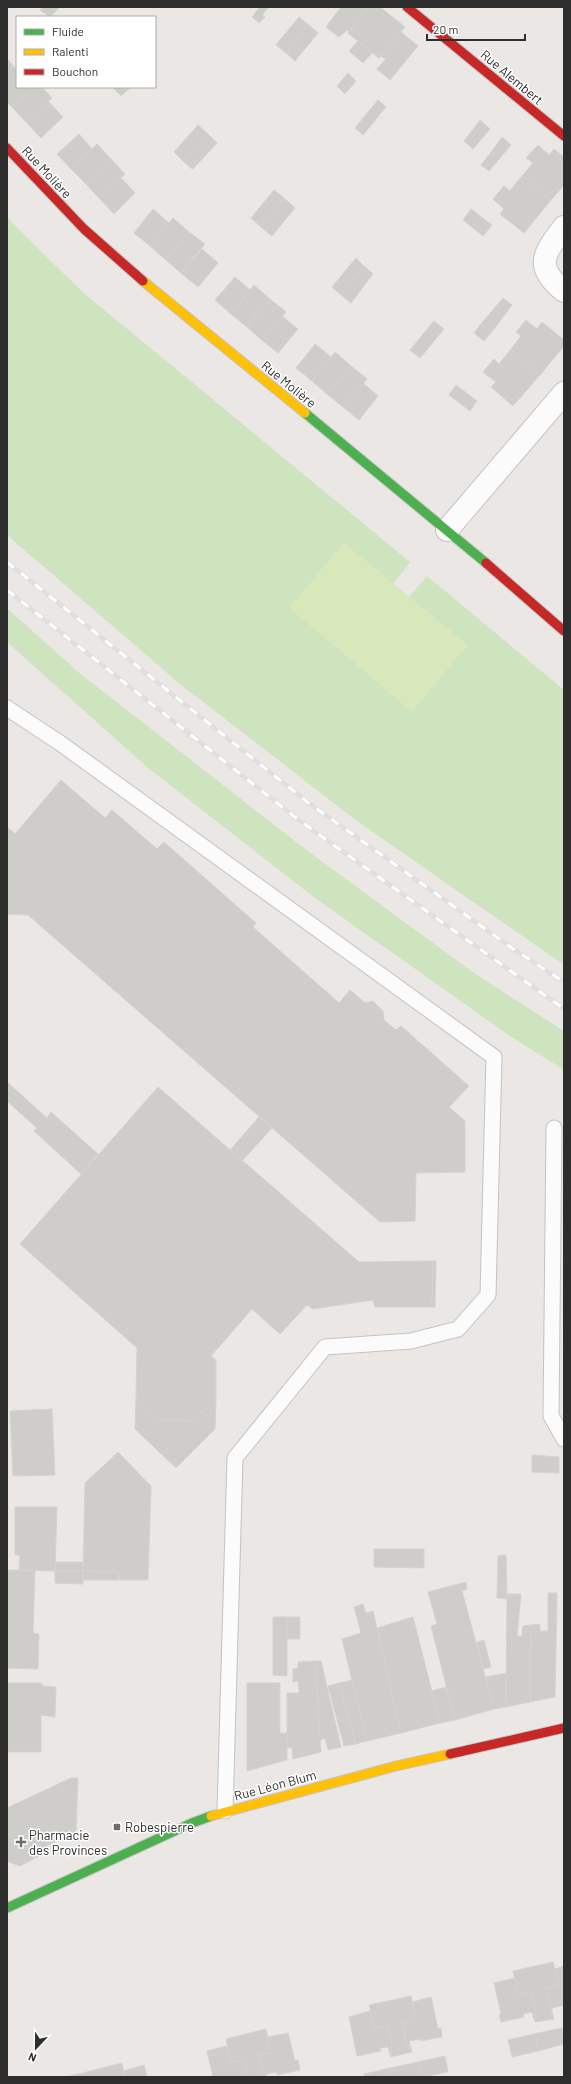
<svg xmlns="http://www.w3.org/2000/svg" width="571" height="2084" font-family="Barlow,sans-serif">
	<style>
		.green { fill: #cee4be }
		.pitch { fill: #d8e8bb }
		.building { fill: #cfcdca; stroke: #d5d3cf }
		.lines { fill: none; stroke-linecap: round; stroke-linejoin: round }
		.lane-casing { stroke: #c4c3c3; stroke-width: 17 }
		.street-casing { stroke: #c4c3c3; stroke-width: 24 }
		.fast-casing { stroke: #c4c3c3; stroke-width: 11 }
		.slow-casing { stroke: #c4c3c3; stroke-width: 11 }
		.jam-casing { stroke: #c4c3c3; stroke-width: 11 }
		.lane { stroke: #fcfbfb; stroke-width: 15 }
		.street { stroke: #fcfbfb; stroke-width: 22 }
		.fast { stroke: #4caf50; stroke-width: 9 }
		.slow { stroke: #ffc107; stroke-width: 9 }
		.jam { stroke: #c62828; stroke-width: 9 }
		.rail-casing { stroke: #dfdee0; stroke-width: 4.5 }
		.rail { stroke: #fff; stroke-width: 3; stroke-dasharray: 9; stroke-linecap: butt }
		.poi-dot { fill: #6f6e6d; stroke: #fff; stroke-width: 1.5 }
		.labels { text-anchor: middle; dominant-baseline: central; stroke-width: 3; stroke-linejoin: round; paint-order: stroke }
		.street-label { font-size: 13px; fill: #2d2d2d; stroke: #fff }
		.poi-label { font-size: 13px; fill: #2d2d2d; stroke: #fff; text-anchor: start }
	</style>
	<rect width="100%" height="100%" fill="#eae7e4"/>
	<!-- green -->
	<g class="green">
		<path d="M7,217L34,245L86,295L410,562L393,584L344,543L290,608L412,711L467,645L409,597L427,576L564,690V965L357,821L180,684L7,535Z"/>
		<path d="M7,608L78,672L309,852L474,973L564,1031V1070L510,1036L315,898L147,767L7,642Z"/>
	</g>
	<!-- pitch -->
	<path class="pitch" d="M344,543L467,645L412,711L289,608Z"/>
	<!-- building -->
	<g class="building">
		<path d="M43,7H60L50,17L40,10Z"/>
		<path d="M260,7L268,8L262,15L265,17L259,23L252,17Z"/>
		<path d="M341,7H369L349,31L347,30L339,37L326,27Z"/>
		<path d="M369,7H380L405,27L379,58L348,33Z"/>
		<path d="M299,17L309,25L286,53L276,45Z"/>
		<path d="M309,25L318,33L295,61L286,53Z"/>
		<path d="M401,32L418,46L390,80L377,69L386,59L381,56Z"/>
		<path d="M358,41L372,53L363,63L349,51Z"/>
		<path d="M7,59L17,70V74L7,84Z"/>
		<path d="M348,73L356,81L345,94L337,86Z"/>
		<path d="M17,74V87H34L12,107L7,102V84Z"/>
		<path d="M34,87H42L52,98L26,122L12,107Z"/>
		<path d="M112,87H131L121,96Z"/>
		<path d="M378,100L386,107L363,135L355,128Z"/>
		<path d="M48,101L63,117L41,138L26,122Z"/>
		<path d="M480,120L490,129L473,149L464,141Z"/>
		<path d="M198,125L207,133L183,161L174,152Z"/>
		<path d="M207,133L214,140L191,168L183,161Z"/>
		<path d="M79,134L92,149L71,169L57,154Z"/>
		<path d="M502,137L511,145L500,158L492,151Z"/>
		<path d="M214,140L217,143L193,169L191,168Z"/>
		<path d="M97,144L111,159L86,184L71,169Z"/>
		<path d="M538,145L549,155L554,149L564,157V185L551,200L522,176L533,163L526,158Z"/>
		<path d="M492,151L500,158L489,171L481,165Z"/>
		<path d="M111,159L125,174L99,198L86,184Z"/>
		<path d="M522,176L551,200L524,233L500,214L504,209L493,199L504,186L510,191Z"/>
		<path d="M121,178L135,193L114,214L99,198Z"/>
		<path d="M274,190L284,198L261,227L251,218Z"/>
		<path d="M284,198L295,208L272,236L261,227Z"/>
		<path d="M153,209L169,223L150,246L134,233Z"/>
		<path d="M471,209L492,225L483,236L463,220Z"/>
		<path d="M173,218L189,232L166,260L150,246Z"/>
		<path d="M189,232L205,244L181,273L166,260Z"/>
		<path d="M202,249L218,263L198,287L181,273Z"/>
		<path d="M356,258L364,266L341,295L332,287Z"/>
		<path d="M364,266L373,274L351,303L341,295Z"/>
		<path d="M235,277L250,290L231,314L215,300Z"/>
		<path d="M254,285L270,299L247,327L231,314Z"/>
		<path d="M503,298L512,305L491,333L481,324Z"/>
		<path d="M270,299L286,312L262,340L247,327Z"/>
		<path d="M282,316L298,329L278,353L262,340Z"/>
		<path d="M526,320L537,329L542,322L564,340V346L540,375L511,349L521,336L516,332Z"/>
		<path d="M434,321L444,329L420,358L410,350Z"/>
		<path d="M481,324L491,333L484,341L474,333Z"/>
		<path d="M315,344L331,357L312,381L296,368Z"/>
		<path d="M511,349L540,375L513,406L491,387L496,382L483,372L494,359L499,364Z"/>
		<path d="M335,352L351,366L327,394L312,381Z"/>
		<path d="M351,366L367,379L343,407L327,394Z"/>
		<path d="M363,383L378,396L359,420L343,407Z"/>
		<path d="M456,385L477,401L470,411L449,395Z"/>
		<path d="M61,780L105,818L112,810L157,849L164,842L256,923L253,927L339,1003L350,990L365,1003L373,1001L383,1011L384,1020L396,1030L401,1026L469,1086L449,1107L465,1121V1172L416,1173L415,1221L380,1222L28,915L7,914V827L15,834Z"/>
		<path d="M7,1082L47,1118L51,1112L98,1154L81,1174L34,1131L37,1128L7,1101Z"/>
		<path d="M158,1087L359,1262L433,1261L432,1307H375L373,1300L313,1309L307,1305L280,1334L252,1309L211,1356L216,1360V1400L191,1421L157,1419L136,1399L137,1348L20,1244Z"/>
		<path d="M259,1117L272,1128L242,1161L230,1150Z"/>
		<path d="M433,1261H436L435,1307H432Z"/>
		<path d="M136,1399L157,1419L191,1421L216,1400L215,1429L176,1468L135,1429Z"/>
		<path d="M52,1409L55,1475L13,1476L10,1411Z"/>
		<path d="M118,1452L151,1486L148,1580H119V1572L83,1571L85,1483Z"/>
		<path d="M532,1455L559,1457V1473L532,1472Z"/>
		<path d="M15,1507H57L55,1571L19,1570L20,1555H15Z"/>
		<path d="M374,1549H424V1568L374,1567Z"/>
		<path d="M506,1555L507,1599L497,1598L498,1556Z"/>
		<path d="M56,1562H83V1571H55Z"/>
		<path d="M7,1570H35L33,1633L39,1634L38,1669L7,1668Z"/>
		<path d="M55,1571H83V1584L55,1583Z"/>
		<path d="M83,1571L119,1572V1580H82Z"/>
		<path d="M466,1582L467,1589L462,1591L494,1709L455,1720L431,1626L437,1624L428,1592Z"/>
		<path d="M548,1593H557L555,1697L530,1702L531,1625L540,1624V1631H548Z"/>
		<path d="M507,1594H521L517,1636H522L523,1626L531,1625L530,1702L506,1707Z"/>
		<path d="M363,1604L366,1613L373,1611L401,1733L367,1741L342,1639L361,1633L354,1607Z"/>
		<path d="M273,1617H287V1676L273,1675Z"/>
		<rect x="287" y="1617" width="13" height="22"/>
		<path d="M413,1617L440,1723L401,1733L377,1628Z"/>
		<path d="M484,1640L491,1667L483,1669L477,1642Z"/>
		<path d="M315,1661L321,1752L293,1759L292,1747L287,1748V1693H299L298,1681L293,1682V1669L298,1668V1662Z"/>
		<path d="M315,1661H321L341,1747L328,1750L325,1738L320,1740Z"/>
		<path d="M506,1673V1707L494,1709L486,1677Z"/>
		<path d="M352,1680L367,1741L356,1744L339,1683Z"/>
		<path d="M7,1683H42V1686L56,1687L55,1717L41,1715V1752H7Z"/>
		<path d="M247,1683H280V1733H287V1760L247,1771Z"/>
		<path d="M339,1683L356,1744L344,1746L328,1686Z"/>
		<path d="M446,1687L455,1720L440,1723L432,1691Z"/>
		<path d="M71,1778H78L76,1831L45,1847L47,1852L20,1866L7,1861V1808Z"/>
		<path d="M553,1962L559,1985L545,1989L554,2019L535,2022L536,2012L530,1992L518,1995L513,1971Z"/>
		<path d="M564,1966V2008L563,2005L552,2008V2012L545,1989L559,1985L555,1969Z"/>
		<path d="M515,1978L518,1995L530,1992L536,2012L535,2022L532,2012L523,2014L524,2017L501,2022L499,2014H501L494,1983Z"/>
		<path d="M411,1996L416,2018L402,2022L407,2042L412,2052L391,2057L392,2044L387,2026L375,2028L369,2005Z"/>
		<path d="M431,1997L438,2029L441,2028L442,2037L420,2041V2039L409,2041L412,2052L407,2042L402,2022L416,2018L412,2002Z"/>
		<path d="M370,2011L375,2028L387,2026L392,2044L391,2057L388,2047L380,2048L381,2051L357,2056L349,2017Z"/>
		<path d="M562,2028L564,2044L538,2051L534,2034Z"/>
		<path d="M266,2029L271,2053L259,2055L265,2077H248L243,2060L231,2062L226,2039Z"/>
		<path d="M288,2033L295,2061L298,2060L300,2070L277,2075V2072L266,2074L267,2077H265L259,2055L271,2053L267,2037Z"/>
		<path d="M534,2034L538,2051L512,2057L508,2040Z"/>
		<path d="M227,2046L231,2062L243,2060L248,2077H213L207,2051Z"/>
		<path d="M445,2056L448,2072L422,2077L418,2062Z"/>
		<path d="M418,2062L422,2077H392L390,2068Z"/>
		<path d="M122,2063L125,2077H84L83,2073Z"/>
		<path d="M144,2065L147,2077H125L124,2071Z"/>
		<path d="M390,2068L392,2077H365L364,2074Z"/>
		<path d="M83,2073L84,2077H64Z"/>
	</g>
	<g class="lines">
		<defs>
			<g id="lane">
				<path d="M7,708L60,743L494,1057L488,1295L458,1329L411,1341L325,1347L235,1458L225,1811"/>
				<path d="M554,1128L551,1416L564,1439"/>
			</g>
			<g id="street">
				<path d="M564,227C543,254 534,267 564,291"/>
				<path d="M447,530L564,393"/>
			</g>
			<g id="fast">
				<path d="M305,413L486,563"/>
				<path d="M7,1908L192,1823L211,1816"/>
			</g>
			<g id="slow">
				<path d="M143,281L305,413"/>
				<path d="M211,1816L396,1766L450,1754"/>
			</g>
			<g id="jam">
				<path d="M407,7L564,136"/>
				<path d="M7,148L84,229L143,281"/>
				<path d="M486,563L564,631"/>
				<path d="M450,1754L564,1728"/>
			</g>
		</defs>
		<!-- lane casing -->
		<use href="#lane" class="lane-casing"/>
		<!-- street casing -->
		<use href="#street" class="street-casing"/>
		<!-- fast casing -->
		<use href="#fast" class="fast-casing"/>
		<!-- slow casing -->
		<use href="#slow" class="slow-casing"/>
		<!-- jam casing -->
		<use href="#jam" class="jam-casing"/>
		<!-- lane -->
		<use href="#lane" class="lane"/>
		<!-- street -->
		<use href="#street" class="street"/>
		<!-- fast -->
		<use href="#fast" class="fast"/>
		<!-- slow -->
		<use href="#slow" class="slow"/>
		<!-- jam -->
		<use href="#jam" class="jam"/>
		<defs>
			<g id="rail">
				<path d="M7,562L306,801L512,948L564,982"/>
				<path d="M7,590L300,821L564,1009"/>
			</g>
		</defs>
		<!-- rail casing -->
		<use href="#rail" class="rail-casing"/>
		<!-- rail -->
		<use href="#rail" class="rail"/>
	</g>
	<!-- markers -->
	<g class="poi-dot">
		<rect x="113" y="1823" width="8" height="8" rx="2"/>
		<path d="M19 1836h4v4h4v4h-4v4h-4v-4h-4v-4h4z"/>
	</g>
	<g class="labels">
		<!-- street labels -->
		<g class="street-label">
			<text transform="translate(512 77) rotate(40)">Rue Alembert</text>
			<text transform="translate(47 172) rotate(47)">Rue Molière</text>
			<text transform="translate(289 384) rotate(39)">Rue Molière</text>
			<text transform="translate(275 1785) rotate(-15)">Rue Léon Blum</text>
		</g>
		<!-- poi labels -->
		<g class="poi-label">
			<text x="125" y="1827">Robespierre</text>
			<text x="29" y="1835">Pharmacie<tspan x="29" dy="15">des Provinces</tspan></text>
		</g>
	</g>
	<!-- border -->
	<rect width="571" height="2084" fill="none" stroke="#2d2d2d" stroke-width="16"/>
	<!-- legend -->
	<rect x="16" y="16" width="140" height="72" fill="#ffffff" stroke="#ababab"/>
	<rect x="24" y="29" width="20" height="6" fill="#4caf50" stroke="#ababab"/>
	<text x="52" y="36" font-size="12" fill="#2d2d2d">Fluide</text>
	<rect x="24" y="49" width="20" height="6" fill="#ffc107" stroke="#ababab"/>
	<text x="52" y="56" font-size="12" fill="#2d2d2d">Ralenti</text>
	<rect x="24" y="69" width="20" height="6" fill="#c62828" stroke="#ababab"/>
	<text x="52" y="76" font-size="12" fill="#2d2d2d">Bouchon</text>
	<!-- north arrow -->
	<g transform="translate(36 2048) rotate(202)" stroke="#ffffff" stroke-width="3" paint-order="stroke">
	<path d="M0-3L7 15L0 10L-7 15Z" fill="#2d2d2d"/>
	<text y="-6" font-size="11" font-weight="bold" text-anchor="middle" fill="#2d2d2d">N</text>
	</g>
	<!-- scale -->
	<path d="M427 34v6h98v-6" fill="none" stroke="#2d2d2d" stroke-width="2"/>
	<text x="433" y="34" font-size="12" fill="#2d2d2d" stroke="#ffffff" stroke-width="3" paint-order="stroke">20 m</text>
</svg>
